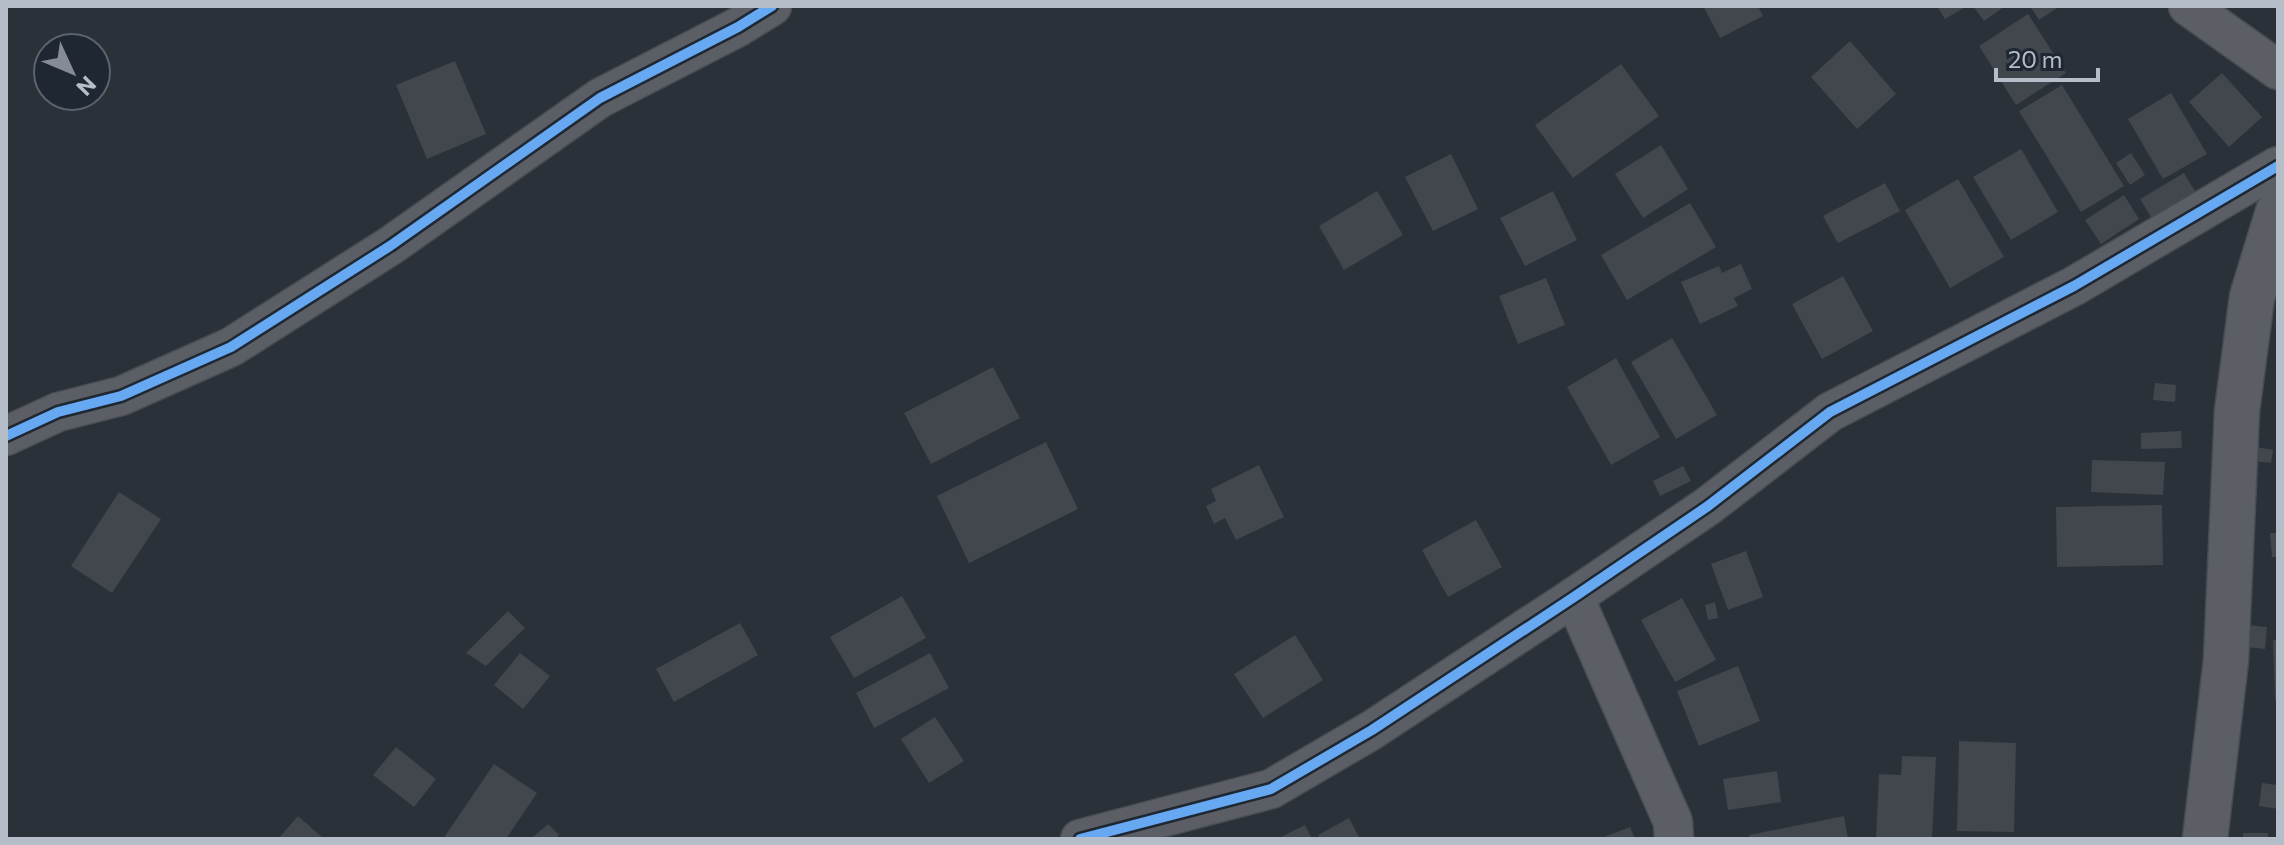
<svg xmlns="http://www.w3.org/2000/svg" width="2284" height="845" font-family="Commissioner,sans-serif">
	<style>
		.building { fill: #42464d }
		.lines { fill: none; stroke-linecap: round; stroke-linejoin: round }
		.minor-casing { stroke: #484d53; stroke-width: 41 }
		.tertiary-casing { stroke: #484d53; stroke-width: 47 }
		.minor { stroke: #5b5f65; stroke-width: 38 }
		.tertiary { stroke: #5b5f65; stroke-width: 44 }
		.cycleway-casing { stroke: #1e2732; stroke-width: 15 }
		.cycleway { stroke: #66a8f1; stroke-width: 10 }
	</style>
	<rect width="100%" height="100%" fill="#2b3138"/>
	<!-- building -->
	<g class="building">
		<path d="M1703,6H1758L1763,16L1720,38Z"/>
		<path d="M1937,6H1967L1945,19Z"/>
		<path d="M1973,6H2005L1984,21Z"/>
		<path d="M2030,6H2060L2039,20Z"/>
		<path d="M2028,14L2066,73L2016,105L1979,46Z"/>
		<path d="M1850,41L1896,94L1857,129L1811,77Z"/>
		<path d="M455,61L486,134L427,159L396,85Z"/>
		<path d="M1621,64L1659,116L1573,178L1535,125Z"/>
		<path d="M2222,73L2262,117L2229,147L2189,102Z"/>
		<path d="M2062,85L2124,186L2081,212L2019,111Z"/>
		<path d="M2171,93L2207,154L2163,179L2128,119Z"/>
		<path d="M1661,145L1688,189L1643,218L1615,174Z"/>
		<path d="M2021,149L2058,212L2011,240L1973,177Z"/>
		<path d="M2131,153L2145,175L2130,185L2116,163Z"/>
		<path d="M1451,154L1478,209L1433,231L1405,177Z"/>
		<path d="M2184,173L2196,193L2152,219L2140,199Z"/>
		<path d="M1958,179L2004,257L1950,288L1905,210Z"/>
		<path d="M1885,183L1900,211L1838,243L1823,216Z"/>
		<path d="M1377,191L1403,235L1344,270L1319,226Z"/>
		<path d="M1553,191L1577,240L1525,266L1500,218Z"/>
		<path d="M2124,195L2139,219L2101,244L2085,220Z"/>
		<path d="M1690,203L1716,247L1627,300L1601,255Z"/>
		<path d="M1741,264L1752,289L1734,298L1738,306L1700,324L1681,282L1719,266L1722,273Z"/>
		<path d="M1843,276L1873,331L1822,359L1792,304Z"/>
		<path d="M1546,278L1565,325L1518,344L1499,296Z"/>
		<path d="M1672,338L1717,415L1676,439L1631,362Z"/>
		<path d="M1616,358L1660,437L1611,465L1567,387Z"/>
		<path d="M993,367L1020,418L931,464L904,413Z"/>
		<path d="M2155,383L2176,385L2175,402L2153,400Z"/>
		<path d="M2181,431L2182,448L2141,449V433Z"/>
		<path d="M1046,442L1078,509L969,563L937,496Z"/>
		<path d="M2256,447L2273,450L2271,463L2255,461Z"/>
		<path d="M2092,460L2165,462L2163,495L2091,492Z"/>
		<path d="M1259,465L1284,517L1236,540L1225,518L1214,524L1206,506L1216,501L1211,489Z"/>
		<path d="M1683,466L1691,481L1660,496L1653,481Z"/>
		<path d="M119,492L161,519L112,593L71,566Z"/>
		<path d="M2162,505L2163,565L2057,567L2056,507Z"/>
		<path d="M1476,520L1502,567L1448,597L1422,550Z"/>
		<path d="M2270,533H2278V557H2272Z"/>
		<path d="M1746,551L1763,597L1728,610L1711,564Z"/>
		<path d="M902,596L926,638L854,678L830,637Z"/>
		<path d="M1682,598L1716,660L1675,682L1641,620Z"/>
		<path d="M1715,602L1718,618L1708,620L1705,605Z"/>
		<path d="M508,611L525,628L486,666L466,653Z"/>
		<path d="M740,623L758,655L674,702L656,669Z"/>
		<path d="M2248,625L2267,627L2265,649L2246,647Z"/>
		<path d="M1295,635L1323,680L1263,718L1234,674Z"/>
		<path d="M2273,640H2278V699H2275Z"/>
		<path d="M520,653L550,676L523,709L494,685Z"/>
		<path d="M930,653L949,688L874,728L856,693Z"/>
		<path d="M1738,666L1760,721L1699,746L1677,691Z"/>
		<path d="M935,717L964,761L929,783L901,739Z"/>
		<path d="M1959,741L2016,743L2014,832L1957,831Z"/>
		<path d="M396,747L436,779L414,807L373,775Z"/>
		<path d="M1902,756L1936,757L1932,839H1876L1879,774L1901,775Z"/>
		<path d="M494,764L537,793L506,839H443Z"/>
		<path d="M1777,771L1781,802L1728,810L1723,779Z"/>
		<path d="M2262,783L2278,785V809L2259,806Z"/>
		<path d="M298,816L324,839H278Z"/>
		<path d="M1844,816L1848,839H1750L1749,835Z"/>
		<path d="M1349,818L1360,839H1320L1318,835Z"/>
		<path d="M548,824L559,835L555,839H535L533,837Z"/>
		<path d="M1305,825L1312,839H1277Z"/>
		<path d="M1630,827L1635,839H1599Z"/>
		<rect x="2243" y="833" width="25" height="6"/>
	</g>
	<g class="lines">
		<defs>
			<g id="minor">
				<path d="M2188,6L2278,70"/>
				<path d="M6,436L58,412L121,396L231,347L390,246L600,98L738,27L772,6"/>
				<path d="M1574,597L1673,822L1674,839"/>
				<path d="M1080,839L1271,789L1372,730L1574,597L1708,506L1830,412L2074,286L2278,166"/>
			</g>
			<path id="tertiary" d="M2205,839L2226,660L2237,411L2252,297L2278,212"/>
		</defs>
		<!-- minor casing -->
		<use href="#minor" class="minor-casing"/>
		<!-- tertiary casing -->
		<use href="#tertiary" class="tertiary-casing"/>
		<!-- minor -->
		<use href="#minor" class="minor"/>
		<!-- tertiary -->
		<use href="#tertiary" class="tertiary"/>
		<defs>
			<g id="cycleway">
				<path d="M6,436L58,412L121,396L231,347L390,246L600,98L738,27L772,6"/>
				<path d="M1080,839L1271,789L1372,730L1574,597L1708,506L1830,412L2074,286L2278,166"/>
			</g>
		</defs>
		<!-- cycleway casing -->
		<use href="#cycleway" class="cycleway-casing"/>
		<!-- cycleway -->
		<use href="#cycleway" class="cycleway"/>
	</g>
	<!-- border -->
	<rect width="2284" height="845" fill="none" stroke="#b5bdc8" stroke-width="16"/>
	<!-- north arrow -->
	<g transform="translate(72 72) rotate(134)"><circle r="38" fill="#1e2732" stroke="#5a636e" stroke-width="2"/>
	<path d="M0-6L14 30L0 20L-14 30Z" fill="#858c96"/>
	<text y="-12" font-size="22" font-weight="bold" text-anchor="middle" fill="#b5bdc8">N</text>
	</g>
	<!-- scale -->
	<path d="M1996 68v12h102v-12" fill="none" stroke="#b5bdc8" stroke-width="4"/>
	<text x="2008" y="68" font-size="24" fill="#b5bdc8" stroke="#1e2732" stroke-width="6" paint-order="stroke">20 m</text>
</svg>
